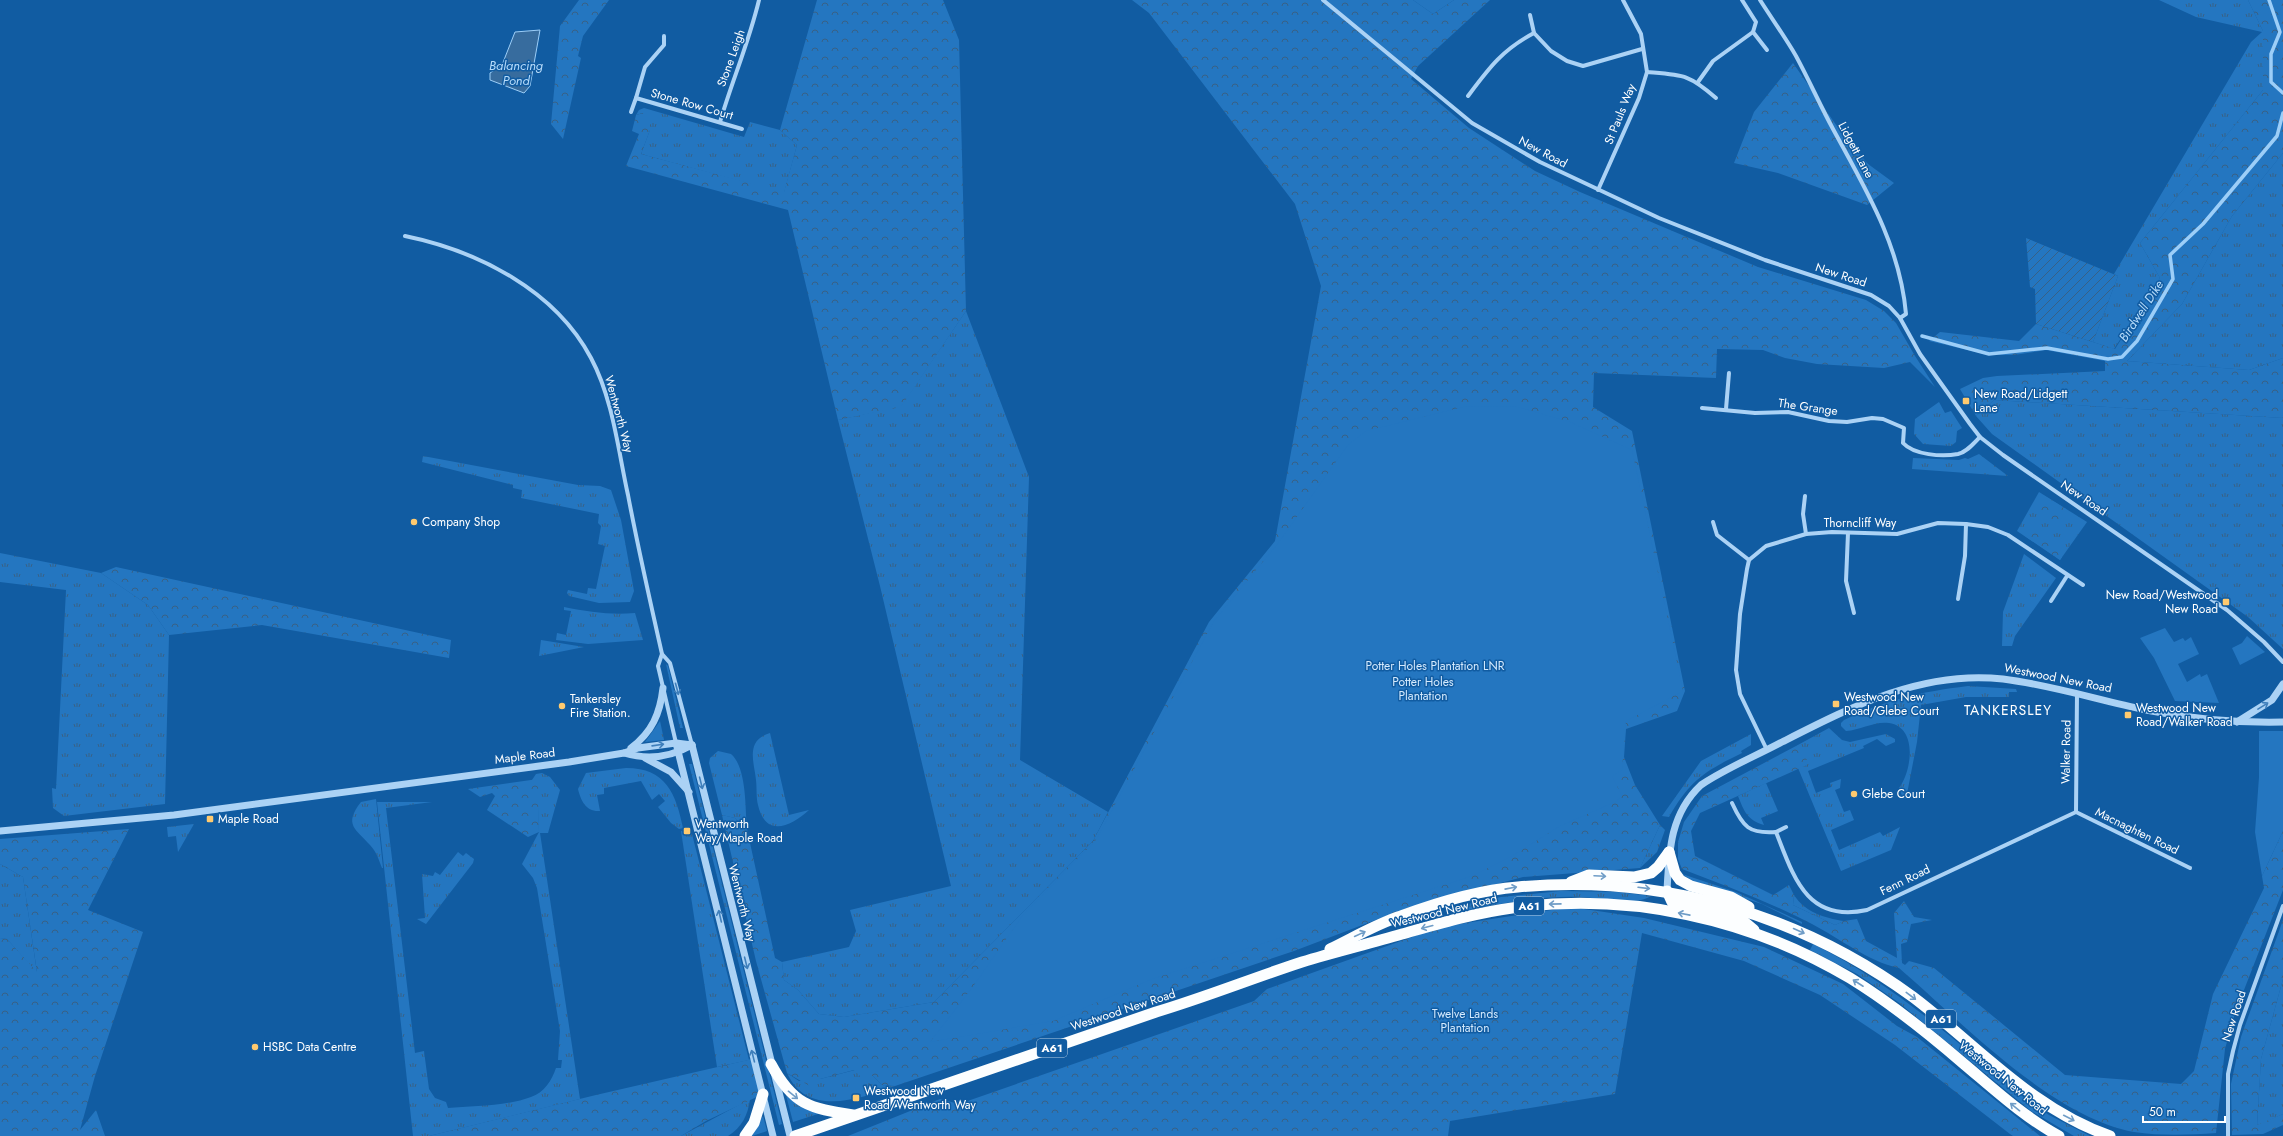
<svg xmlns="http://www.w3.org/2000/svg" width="2283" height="1136" font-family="Jost,sans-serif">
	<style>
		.grass { fill: url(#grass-tufts) }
		.forest { fill: url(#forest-crowns) }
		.park { fill: #2476c0 }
		.garden { fill: url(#garden-furrows) }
		.water { fill: #376c9e; stroke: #9ccef8 }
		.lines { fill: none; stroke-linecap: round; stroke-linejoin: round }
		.stream { stroke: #9ccef8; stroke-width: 3.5 }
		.minor { stroke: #abd2f5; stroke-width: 4 }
		.tertiary { stroke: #abd2f5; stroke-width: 7 }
		.trunk { stroke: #fcfeff; stroke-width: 11 }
		.oneway { stroke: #3f7fbb }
		.oneway2 { stroke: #6f9dc7 }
		.poi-dot { fill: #ffca6f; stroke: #115ca2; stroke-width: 1.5 }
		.labels { text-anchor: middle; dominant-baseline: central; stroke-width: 3; stroke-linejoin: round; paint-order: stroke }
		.shield { fill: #115ca2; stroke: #b8cee3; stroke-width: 1 }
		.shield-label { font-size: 11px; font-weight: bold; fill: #fff }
		.street-label { font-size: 12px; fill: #fff; stroke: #115ca2 }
		.poi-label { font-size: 12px; fill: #fff; stroke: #115ca2; text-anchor: start }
		.park-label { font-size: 12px; fill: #d4eafe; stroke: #115ca2 }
		.water-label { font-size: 13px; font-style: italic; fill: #b7dcfb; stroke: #115ca2 }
		.quarter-label { font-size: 14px; letter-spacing: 1px; fill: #fff; stroke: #115ca2 }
	</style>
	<defs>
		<pattern id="grass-tufts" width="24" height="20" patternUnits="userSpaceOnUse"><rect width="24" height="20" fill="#2476c0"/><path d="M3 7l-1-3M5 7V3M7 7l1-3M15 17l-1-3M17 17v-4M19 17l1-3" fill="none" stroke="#386186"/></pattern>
		<pattern id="forest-crowns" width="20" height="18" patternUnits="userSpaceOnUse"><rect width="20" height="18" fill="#2476c0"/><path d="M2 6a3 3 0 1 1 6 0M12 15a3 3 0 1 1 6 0" fill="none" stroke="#386186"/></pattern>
		<pattern id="garden-furrows" width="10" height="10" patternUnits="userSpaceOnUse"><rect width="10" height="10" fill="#2476c0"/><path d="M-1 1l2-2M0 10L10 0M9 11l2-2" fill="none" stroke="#386186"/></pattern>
	</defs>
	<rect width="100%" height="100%" fill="#115ca2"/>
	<!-- grass -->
	<g class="grass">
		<path d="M2159,0H2248L2263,31V90L2140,243L2160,278L2114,349L2093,342L2118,276L2114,274L2251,42L2262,32L2196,17Z"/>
		<path d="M644,108L744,137L750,122L780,130L797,145L784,193L641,154L650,130L643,113L636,115L639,110Z"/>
		<path d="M2283,153V358L2249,370L2127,361L2182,304L2232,216Z"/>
		<path d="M966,311L1029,477L1020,760L1108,812L1093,841L934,1002L844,1017L819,1014L798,990L784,980L782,962L849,947L856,931L850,910L951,886L880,586L838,420L901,406Z"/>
		<path d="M1994,400L2283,418V649L2248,617L1992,434L1976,416Z"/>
		<path d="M1939,402L1945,413L1951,411L1962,428L1957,431L1956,442L1951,446L1923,444L1914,434L1915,419Z"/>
		<path d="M1979,454L2008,476L1912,469L1913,458L1959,460L1965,458L1968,459Z"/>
		<path d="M423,456L578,485L600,486L611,490L621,520L634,591L630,602L599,603L569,596L567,593L568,590L587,594L588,588L596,589L605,546L598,544L601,526L598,523L599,514L521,498L522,490L513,488V485L422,462Z"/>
		<path d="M2039,492L2087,522L2060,560L2017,531Z"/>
		<path d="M0,553L101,573L148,605L169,635L165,804L64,816L53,808L52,788L56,789L66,590L0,582Z"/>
		<path d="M2024,554L2056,578L2015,636L2012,646H2002L2003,612Z"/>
		<path d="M564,607C589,612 610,615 635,613L643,640L588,644L556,640L557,633L566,635L571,611L564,610Z"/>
		<path d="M541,640L584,647L539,656Z"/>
		<path d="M666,664L668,666L683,728H680Z"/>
		<path d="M1968,686L2016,689L2017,692H2009V697H1966L1921,705L1917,742L1906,799L1903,798L1899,788C1912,771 1918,727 1889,723C1874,721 1861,730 1846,731L1841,726V723L1844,720C1889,699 1920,692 1968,686Z"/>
		<path d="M660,721L664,740L645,742Z"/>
		<path d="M1829,728L1842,740L1850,742L1886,734L1895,739V742L1886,746L1877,739L1863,746L1864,748L1808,771L1816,793L1831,787L1830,783L1841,779L1840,788L1835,790L1844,812L1850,810L1854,820L1831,830L1839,850L1880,832L1883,836L1900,827L1891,850L1841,871L1798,768L1807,765L1796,746Z"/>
		<path d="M770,733L789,815L809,810C791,826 766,839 758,805C756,797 757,788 756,780C755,769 750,754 755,744C758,738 764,735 770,733Z"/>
		<path d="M1751,734V745L1741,751L1742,753C1705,771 1690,780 1669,817L1662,816L1701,761Z"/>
		<path d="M718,751L731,754C747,768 745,808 747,829L735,818L722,815L709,763L710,758Z"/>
		<path d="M689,764H692L782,1124L779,1125Z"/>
		<path d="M626,768C666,768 676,794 683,828L679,829L671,823L658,807L665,801L659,794L652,800L641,781L604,788V794L597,795L600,811C586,812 581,801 578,789L586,773Z"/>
		<path d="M542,773L550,777L560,790L548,833H540L580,1099L429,1136H413L377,802H432L386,808L415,1053L424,1051L429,1089L435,1098L446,1102L448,1108C473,1106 508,1106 531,1097C544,1093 552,1080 556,1068H561L562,1060H558L560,1031L537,888L533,878L522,864L539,832L537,780H532L536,774Z"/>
		<path d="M1766,783L1778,811L1761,818L1764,825C1747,820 1744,811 1738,796Z"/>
		<path d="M376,799L383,868H382C379,860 376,851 370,845C356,829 343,825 361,802Z"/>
		<path d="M194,824L178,852L176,836L168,837L167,827Z"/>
		<path d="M1660,825L1665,830L1657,852L1640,868Z"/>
		<path d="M681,831L692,834L749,1060L717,1067Z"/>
		<path d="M458,852L463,856L466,853L474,859L473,863L426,924L417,919L425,918L422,874L433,876L435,872L440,875Z"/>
		<path d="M0,864L23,877L37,973L7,939L0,938Z"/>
		<path d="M1682,874L1736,892L1802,922V924L1762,904L1698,884Z"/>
		<path d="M1561,891L1618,892L1651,896C1637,906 1601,898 1582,897C1539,895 1495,905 1452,913L1449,910L1453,907L1501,897Z"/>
		<path d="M1794,895C1805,912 1824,918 1844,921L1835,925L1793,905Z"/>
		<path d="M1813,944C1894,984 1959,1044 2028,1101L2049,1115L2090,1136H2074L2031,1111L1898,1002L1857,974L1810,950Z"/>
		<path d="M2283,979V1114L2257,1126L2261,1059Z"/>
		<path d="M855,1070L873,1076L882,1085L895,1086C860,1099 807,1118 787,1073L799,1081L820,1079Z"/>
		<path d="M786,1095L821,1113L793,1122Z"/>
		<path d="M750,1099C748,1115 742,1127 728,1136H681Z"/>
		<path d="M763,1116L767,1131L752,1136Z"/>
	</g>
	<!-- forest -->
	<g class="forest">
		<path d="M579,0H609L583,36L578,56L581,58L563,139L551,124L560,26Z"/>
		<path d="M817,0H943L959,40L966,311L901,407L838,420L788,210L626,166L639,134L632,131L636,115L643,113L650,117V130L641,154L784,192L797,145L780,130Z"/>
		<path d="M1132,0H1413L1433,14L1454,0H1490L1418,66L1411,79L1469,128L1535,171L1580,192L1758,267L1866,300L1884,311L1896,323L1915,356L1935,387L1910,362L1884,368L1817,364L1785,358L1763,350L1717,349L1716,378L1594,373L1593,407L1632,431L1685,691L1677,711L1626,729L1624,757L1635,785L1660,825L1640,868L1523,877L1407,908L1294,951L895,1086L882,1085L873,1076L861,1077L854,1070L820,1079L813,1088L787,1073L756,961L722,815L735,818L747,829L775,958L782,962L784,980L798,990L819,1014L844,1017L934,1002L1093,841L1209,622L1275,541L1321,286L1295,204L1149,13Z"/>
		<path d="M2248,0H2283V153L2232,216L2182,304L2127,361L2249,370L2283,358V418L1994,400L1976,416L1960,389L1983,378L1997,376L2105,371V361L2046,350L2014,355H1989L1929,341L1940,332L2019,341L2036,324L2115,349L2160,278L2140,243L2263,90V31Z"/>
		<path d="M1793,63L1841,132L1868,164L1894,183L1867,205L1778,173L1734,163L1754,112Z"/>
		<path d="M2043,495L2066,509L2058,521L2048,522L2040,508Z"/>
		<path d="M2028,529C2046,532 2056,540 2062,557L2060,560L2025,536Z"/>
		<path d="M116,567L451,640L449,658L262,625L169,635L148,605L101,573Z"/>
		<path d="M1796,746L1806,750L1807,765L1700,813L1691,831L1695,856L1773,895L1789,885L1794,895L1793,905L1835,925L1844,921L1857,919L1866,941L1897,958L1894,913L1904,901L1914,917L1932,920L1911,924L1907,942L1901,944L1902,963L1905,965L1909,961L1934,968L2065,1075L2181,1084L2194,1071L2213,994L2264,888L2262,876L2283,831V890L2235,1013L2225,1049L2216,1133C2188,1135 2162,1136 2134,1132C2050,1116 1963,1023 1899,968C1867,961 1841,939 1812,924C1770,902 1726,886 1682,869L1678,859V842L1684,822L1702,796Z"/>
		<path d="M538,779L539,832L528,837L487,810L495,796L492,793L480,797L468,789Z"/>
		<path d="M129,829L88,910L143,932L95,1076L80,1130L96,1110L105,1136H0V938L7,939L37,972L23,877L0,864V839Z"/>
		<path d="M1571,907L1644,918L1764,947L1843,984L1897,1026L1917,1037L2040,1136H2013L2010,1134L1895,1045L1820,995L1744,961L1642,933L1615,1094L1450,1121L1448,1136H848L940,1099L959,1104L1254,1001L1267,989L1440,927Z"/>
		<path d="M2283,920V979L2261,1059L2257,1125L2283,1114V1125L2263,1134L2232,1135L2231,1084L2241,1037Z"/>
		<path d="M753,1058L763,1094L706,1121L681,1136H429L596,1095L748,1060Z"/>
	</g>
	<!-- park -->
	<g class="park">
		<path d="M1413,0H1454L1433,14Z"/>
		<path d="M1467,406L1518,407L1570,422L1632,450L1683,691L1626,721L1622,770L1612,776L1622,796L1615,802L1560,826L1512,856L1472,876L1152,979L1053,1021L930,1042L972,988L1023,915L1096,840L1214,621L1276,546L1348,445L1366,431Z"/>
		<path d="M2165,628L2174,642L2183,638L2185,641L2191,637L2199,654L2178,664L2187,682L2200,674L2201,677L2207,674L2219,703L2175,701L2154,658L2140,638Z"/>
		<path d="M2247,636L2265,652L2240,665L2232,648L2242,643Z"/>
		<path d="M2259,731H2283V831L2262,876L2255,832L2259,777Z"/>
	</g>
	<!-- garden -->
	<path class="garden" d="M2026,238L2118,276L2093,342L2036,324L2035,289L2030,287Z"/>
	<!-- water -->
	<path class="water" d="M540,30L530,86L524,93L490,80V73L502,65L515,32Z"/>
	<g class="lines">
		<!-- stream -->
		<g class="stream">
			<path d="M2269,0L2280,32L2271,54V82L2283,93"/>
			<path d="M1922,336L1989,354L2047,348L2108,359L2122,357L2137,341L2173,279L2170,255L2203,224L2277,136L2283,113"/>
		</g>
		<!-- minor -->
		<g class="minor">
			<path d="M1323,0L1472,123L1540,162L1659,218L1765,260L1871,295L1889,306L1900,318L1920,354L1970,424L1980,437L2003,455L2227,610L2264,642L2283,662"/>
			<path d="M1742,0L1756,22L1753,32"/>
			<path d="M1760,0C1772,19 1785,37 1796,56C1809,80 1820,105 1833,129C1865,188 1900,245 1906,314L1900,318"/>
			<path d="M1530,15L1534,33L1551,51L1567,61L1583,66L1642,49"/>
			<path d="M1647,72C1683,75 1689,74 1716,98"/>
			<path d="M1698,82L1713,61L1753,32L1767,50"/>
			<path d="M1468,96C1489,68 1502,50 1534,33"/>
			<path d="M636,98L645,67L664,45V36"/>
			<path d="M631,112L636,98L742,129"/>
			<path d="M720,122C732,81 749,42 759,0"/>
			<path d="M1598,190L1639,98L1647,72L1641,34L1623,0"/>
			<path d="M405,236C478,251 555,290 591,358C613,399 618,450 628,495C638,548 650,601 662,654L658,666L676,743"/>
			<path d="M1702,408L1755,413L1788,412L1829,421L1847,422L1872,418L1883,419L1904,428L1903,443C1914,455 1942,457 1958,454C1967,452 1974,443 1980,437"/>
			<path d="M1726,409L1729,373"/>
			<path d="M1805,496L1803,514L1806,534"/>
			<path d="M1713,522L1717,535L1749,560"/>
			<path d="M1848,533L1846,581L1854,613"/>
			<path d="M1958,599L1965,556L1966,524"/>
			<path d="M2051,601L2067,576"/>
			<path d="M662,654L670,663L692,745"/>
			<path d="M1767,750L1740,694L1736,670L1740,614L1747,569L1749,560L1766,546L1806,534L1832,532L1897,534L1938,523L1966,524L1988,527L2008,535L2083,585"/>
			<path d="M1732,803C1743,827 1749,834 1776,832C1794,878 1807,923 1867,910L2076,812"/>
			<path d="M2076,812L2190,868"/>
			<path d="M2076,812L2077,693"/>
			<path d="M1776,832L1786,827"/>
			<path d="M2228,1136V1074L2233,1051L2240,1025L2283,906"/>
		</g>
		<!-- tertiary -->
		<g class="tertiary">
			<path d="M2237,722L2272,700L2283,684"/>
			<path d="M676,743L773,1136"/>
			<path d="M692,745L790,1136"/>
			<path d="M631,748C652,732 660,714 663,688"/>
			<path d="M624,753C647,760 671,757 692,745"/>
			<path d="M645,758L671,772L689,792"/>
			<path d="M0,831L174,815L569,762L624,753L638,748L676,743L692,745"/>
			<path d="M1667,891C1669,851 1670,814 1701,785C1726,768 1756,756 1782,742C1851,707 1922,670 2003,679C2051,685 2098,700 2146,710C2191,719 2237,723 2283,722"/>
		</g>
		<!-- trunk -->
		<g class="trunk">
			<path d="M1669,852L1675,873L1680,880L1691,886L1731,897L1749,907"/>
			<path d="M1571,882L1589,875L1634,877L1651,873L1658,867L1669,852"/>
			<path d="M1667,891L1672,902L1742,920L1754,930"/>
			<path d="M1330,949C1353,938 1376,924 1401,916C1436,903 1480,890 1518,887C1660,874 1798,913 1913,997C1978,1046 2032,1109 2110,1136"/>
			<path d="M771,1064C793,1105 809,1108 853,1115"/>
			<path d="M745,1136L754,1123L763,1094"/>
			<path d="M795,1136L1156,1012C1206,997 1253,978 1302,962C1335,952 1368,944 1402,934C1438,924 1475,913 1512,908C1629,892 1749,918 1850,978C1891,1003 1928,1033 1964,1064C1995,1090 2024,1117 2059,1136"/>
		</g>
	</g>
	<!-- one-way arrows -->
	<defs><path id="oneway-shaft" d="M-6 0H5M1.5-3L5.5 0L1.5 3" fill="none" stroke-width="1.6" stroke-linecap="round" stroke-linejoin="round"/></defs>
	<g class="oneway">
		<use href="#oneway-shaft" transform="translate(677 689) rotate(75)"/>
		<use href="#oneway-shaft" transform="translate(2263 706) rotate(-32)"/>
		<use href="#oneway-shaft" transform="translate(658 745) rotate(-8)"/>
		<use href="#oneway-shaft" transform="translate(701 783) rotate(76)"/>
		<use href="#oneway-shaft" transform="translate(720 916) rotate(-103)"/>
		<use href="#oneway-shaft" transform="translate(746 963) rotate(76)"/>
		<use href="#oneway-shaft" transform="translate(753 1056) rotate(-104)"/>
	</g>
	<g class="oneway2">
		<use href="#oneway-shaft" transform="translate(1600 876) rotate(3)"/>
		<use href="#oneway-shaft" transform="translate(1511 888) rotate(-11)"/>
		<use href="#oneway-shaft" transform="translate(1644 888) rotate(7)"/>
		<use href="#oneway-shaft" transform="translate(1555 904) rotate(179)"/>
		<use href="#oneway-shaft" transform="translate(1684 914) rotate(-169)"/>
		<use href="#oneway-shaft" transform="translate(1427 927) rotate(165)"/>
		<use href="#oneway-shaft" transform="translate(1799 931) rotate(24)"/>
		<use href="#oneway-shaft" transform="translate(1360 934) rotate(-25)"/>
		<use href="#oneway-shaft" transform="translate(1858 983) rotate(-147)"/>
		<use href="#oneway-shaft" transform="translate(1911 996) rotate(37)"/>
		<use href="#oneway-shaft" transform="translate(793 1095) rotate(39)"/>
		<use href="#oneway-shaft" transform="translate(2015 1107) rotate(-141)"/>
		<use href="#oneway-shaft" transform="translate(2069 1118) rotate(27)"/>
	</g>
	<!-- markers -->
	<g class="poi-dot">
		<rect x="1962" y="397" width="8" height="8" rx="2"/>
		<circle cx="414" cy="522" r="4"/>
		<rect x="2222" y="598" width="8" height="8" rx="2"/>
		<rect x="1832" y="700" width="8" height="8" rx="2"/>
		<circle cx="562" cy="706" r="4"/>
		<rect x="2124" y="711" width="8" height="8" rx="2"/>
		<circle cx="1854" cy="794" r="4"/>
		<rect x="206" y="815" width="8" height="8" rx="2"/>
		<rect x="683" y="827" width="8" height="8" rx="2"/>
		<circle cx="255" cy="1047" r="4"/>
		<rect x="852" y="1094" width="8" height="8" rx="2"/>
	</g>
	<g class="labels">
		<!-- shield labels -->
		<g class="shield">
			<rect x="1514" y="897" width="30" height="18" rx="3"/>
			<rect x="1926" y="1010" width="30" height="18" rx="3"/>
			<rect x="1037" y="1039" width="30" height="18" rx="3"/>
		</g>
		<g class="shield-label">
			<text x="1529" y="906">A61</text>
			<text x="1941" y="1019">A61</text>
			<text x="1052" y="1048">A61</text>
		</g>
		<!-- street labels -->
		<g class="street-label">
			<text transform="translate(731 58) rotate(-70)">Stone Leigh</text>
			<text transform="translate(692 104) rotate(16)">Stone Row Court</text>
			<text transform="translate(1620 114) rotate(-68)">St Pauls Way</text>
			<text transform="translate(1856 150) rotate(62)">Lidgett Lane</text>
			<text transform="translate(1543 152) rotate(28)">New Road</text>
			<text transform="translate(1841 275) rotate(18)">New Road</text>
			<text transform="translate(1808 407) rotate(8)">The Grange</text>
			<text transform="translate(619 414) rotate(75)">Wentworth Way</text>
			<text transform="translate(2084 498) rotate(34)">New Road</text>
			<text x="1860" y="523">Thorncliff Way</text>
			<text transform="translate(2058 678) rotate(11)">Westwood New Road</text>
			<text transform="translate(2066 752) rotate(-89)">Walker Road</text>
			<text transform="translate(525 756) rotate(-7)">Maple Road</text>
			<text transform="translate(2137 831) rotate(26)">Macnaghten Road</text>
			<text transform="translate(1905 880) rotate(-26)">Fenn Road</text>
			<text transform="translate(742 903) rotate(76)">Wentworth Way</text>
			<text transform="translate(1444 911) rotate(-14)">Westwood New Road</text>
			<text transform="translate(1123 1010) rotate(-18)">Westwood New Road</text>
			<text transform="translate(2234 1016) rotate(-72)">New Road</text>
			<text transform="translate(2003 1078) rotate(39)">Westwood New Road</text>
		</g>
		<!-- poi labels -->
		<g class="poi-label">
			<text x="1974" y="394">New Road/Lidgett<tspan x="1974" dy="14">Lane</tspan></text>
			<text x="422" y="522">Company Shop</text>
			<text x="2218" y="595" text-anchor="end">New Road/Westwood<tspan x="2218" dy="14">New Road</tspan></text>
			<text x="1844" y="697">Westwood New<tspan x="1844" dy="14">Road/Glebe Court</tspan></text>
			<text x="570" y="699">Tankersley<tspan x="570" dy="14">Fire Station.</tspan></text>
			<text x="2136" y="708">Westwood New<tspan x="2136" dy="14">Road/Walker Road</tspan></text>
			<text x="1862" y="794">Glebe Court</text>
			<text x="218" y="819">Maple Road</text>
			<text x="695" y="824">Wentworth<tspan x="695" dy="14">Way/Maple Road</tspan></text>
			<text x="263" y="1047">HSBC Data Centre</text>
			<text x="864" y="1091">Westwood New<tspan x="864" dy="14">Road/Wentworth Way</tspan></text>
		</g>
		<!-- park labels -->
		<g class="park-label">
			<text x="1435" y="666">Potter Holes Plantation LNR</text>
			<text x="1423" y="682">Potter Holes<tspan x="1423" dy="14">Plantation</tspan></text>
			<text x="1465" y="1014">Twelve Lands<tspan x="1465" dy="14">Plantation</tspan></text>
		</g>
		<!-- water labels -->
		<g class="water-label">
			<text x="516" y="65">Balancing<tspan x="516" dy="15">Pond</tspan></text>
			<text transform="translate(2141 311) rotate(-57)">Birdwell Dike</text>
		</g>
		<!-- quarter labels -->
		<g class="quarter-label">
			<text x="2008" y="710">TANKERSLEY</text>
		</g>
	</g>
	<!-- scale -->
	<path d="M2143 1116v6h82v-6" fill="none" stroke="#ffffff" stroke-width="2"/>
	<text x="2149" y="1116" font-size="12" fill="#ffffff" stroke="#115ca2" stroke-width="3" paint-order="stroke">50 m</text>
</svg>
